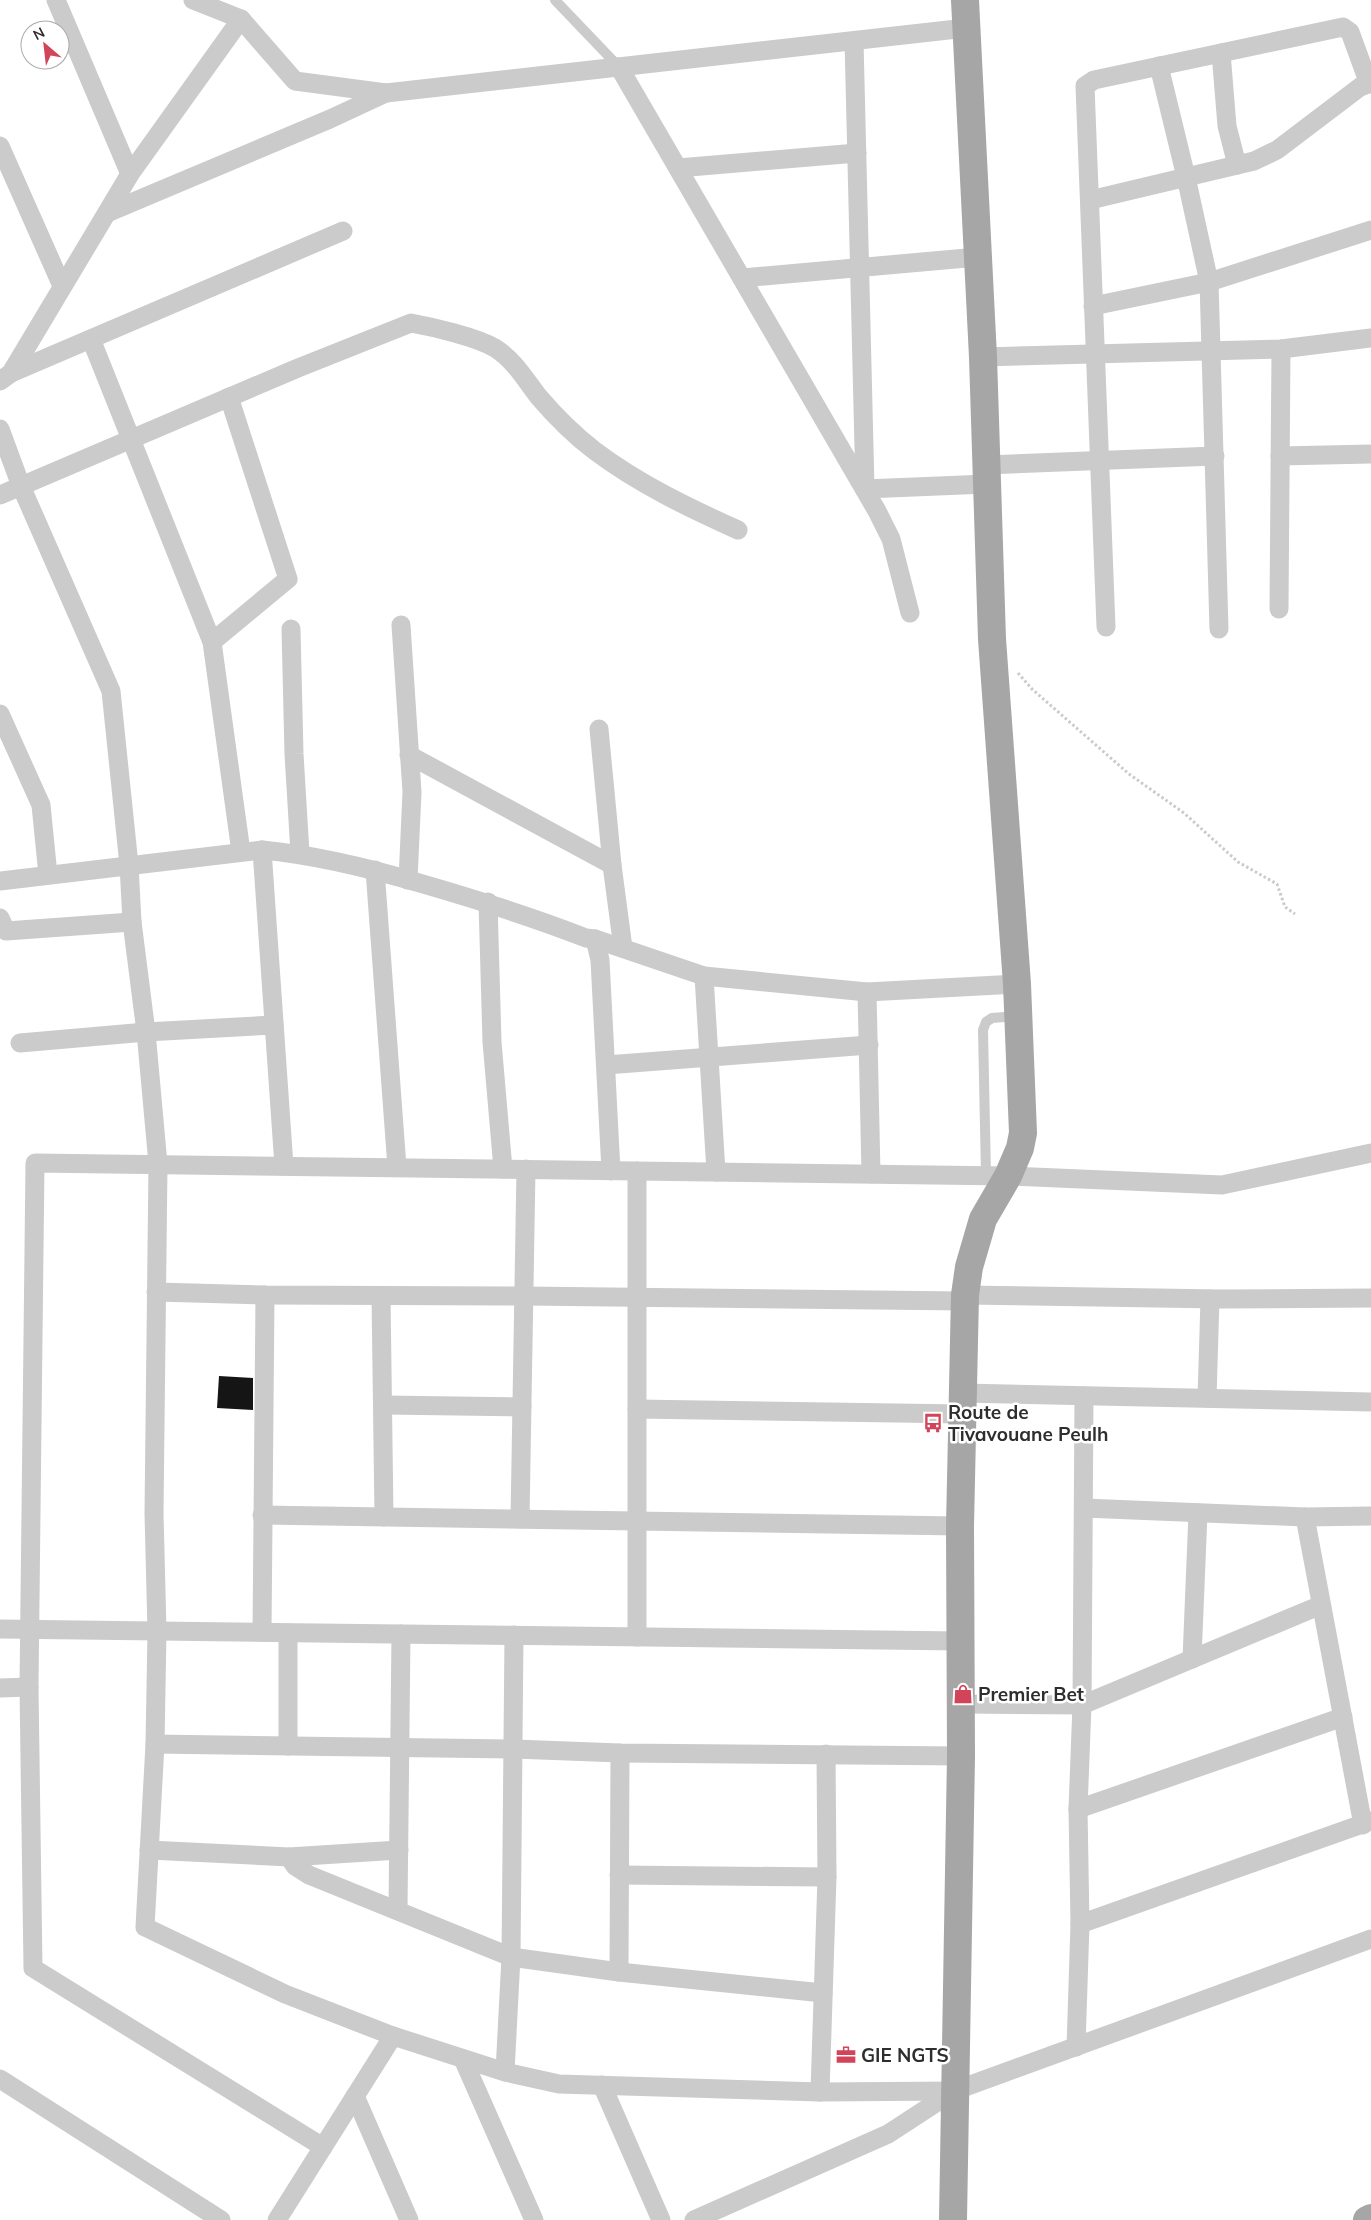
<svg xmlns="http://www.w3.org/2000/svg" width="1371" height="2220" font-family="Mulish,sans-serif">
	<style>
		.building { fill: #151515 }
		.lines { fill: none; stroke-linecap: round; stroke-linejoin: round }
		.path { stroke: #cbcbcb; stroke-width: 3; stroke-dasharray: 2.5 2.5; stroke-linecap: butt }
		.lane { stroke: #cbcbcb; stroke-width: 10 }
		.street { stroke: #cbcbcb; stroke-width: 19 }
		.primary { stroke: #a6a6a6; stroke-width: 28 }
		.labels { text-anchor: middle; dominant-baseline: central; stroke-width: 5; stroke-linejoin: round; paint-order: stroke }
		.poi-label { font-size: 19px; font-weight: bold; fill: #2e2e2e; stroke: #fff; text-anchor: start }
	</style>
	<rect width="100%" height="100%" fill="#fff"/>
	<!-- building -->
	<path class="building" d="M219,1376L253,1378V1410L217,1408Z"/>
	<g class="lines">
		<!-- path -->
		<path class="path" d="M1018,673L1032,689L1129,774L1184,813L1238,862L1277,884L1285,907L1295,914"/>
		<!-- lane -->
		<g class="lane">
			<path d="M555,0L619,67"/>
			<path d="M986,1176L983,1030L986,1022L992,1018L1017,1016"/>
		</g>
		<!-- street -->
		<g class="street">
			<path d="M56,0L130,174"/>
			<path d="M193,0L241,19L295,81L386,93L966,28"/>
			<path d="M854,41L865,488"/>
			<path d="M1221,53L1227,126L1237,165"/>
			<path d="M1159,66L1186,177L1209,282L1219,629"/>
			<path d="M619,67L877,511L891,539L910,613"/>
			<path d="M0,146L62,286"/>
			<path d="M678,168L857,153"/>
			<path d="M1090,200L1254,161L1277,150L1360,87L1371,83"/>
			<path d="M107,213L330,119L386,93"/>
			<path d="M742,278L978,257"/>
			<path d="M1093,306L1209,282L1371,230"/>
			<path d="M91,339L212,642L241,852"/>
			<path d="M983,357L1281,349L1371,338"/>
			<path d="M11,373L343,231"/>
			<path d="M0,381L11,373L130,174L241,19"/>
			<path d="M0,429L21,486L111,691L129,865L132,922L146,1032L158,1164L154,1513L157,1631L155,1744L145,1927L285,1994L393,2036L505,2072L559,2084L820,2092L954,2091"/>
			<path d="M1280,456L1371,454"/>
			<path d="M986,465L1215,456"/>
			<path d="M865,489L987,484"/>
			<path d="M0,495L298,368L411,323C433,327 476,337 495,348C514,360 525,379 538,396C555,416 574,435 595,451C639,484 689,508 738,530"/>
			<path d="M1279,609L1281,349"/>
			<path d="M401,625L412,792L408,880"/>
			<path d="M1106,627L1085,86L1094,80L1343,27L1350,32L1369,84"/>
			<path d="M291,629L294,754L300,853"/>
			<path d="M212,642L288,579L229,397"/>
			<path d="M0,714L41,805L48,875"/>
			<path d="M599,729L612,865L623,948"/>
			<path d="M409,755L612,865"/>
			<path d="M262,850L284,1166"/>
			<path d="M375,870L397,1167"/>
			<path d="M0,881L262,850C317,855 369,868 423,884C478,900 533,917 586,938L595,939L704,976L867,992L1017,984"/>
			<path d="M488,902L492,1042L503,1169"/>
			<path d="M0,918L6,931L132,922"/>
			<path d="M595,939L600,960L611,1171"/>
			<path d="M704,976L716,1172"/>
			<path d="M867,992L871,1174"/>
			<path d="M20,1043L146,1032L274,1025"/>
			<path d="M606,1065L869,1045"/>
			<path d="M637,1171V1637"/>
			<path d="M156,1292L265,1295L524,1296L964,1301"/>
			<path d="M965,1295L1220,1299L1371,1298"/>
			<path d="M381,1296L384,1517"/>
			<path d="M963,1393L1371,1402"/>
			<path d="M1207,1398L1210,1299"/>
			<path d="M384,1405L522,1407"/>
			<path d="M637,1409L962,1414"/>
			<path d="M1084,1508L1305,1517L1371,1516"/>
			<path d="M262,1515L960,1526"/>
			<path d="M1305,1517L1363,1825"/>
			<path d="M520,1519L526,1169"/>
			<path d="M0,1629L960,1641"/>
			<path d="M262,1632L265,1295"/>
			<path d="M288,1633V1746"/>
			<path d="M1192,1659L1198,1513"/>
			<path d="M0,1688L29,1687"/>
			<path d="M960,1704L1082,1705L1321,1605"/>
			<path d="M155,1744L514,1749L620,1753L961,1756"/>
			<path d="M1078,1809L1343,1717"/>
			<path d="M149,1850L289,1857L399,1850"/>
			<path d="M289,1857L295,1866L309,1875L511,1957L619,1972L823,1993"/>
			<path d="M619,1875L827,1877"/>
			<path d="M398,1909L401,1634"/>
			<path d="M1080,1924L1371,1821"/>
			<path d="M619,1972L620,1753"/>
			<path d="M1076,2047L1080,1924L1078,1809L1082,1705L1084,1396"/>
			<path d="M463,2059L534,2220"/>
			<path d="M505,2072L511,1957L514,1635"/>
			<path d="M0,2079L221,2220"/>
			<path d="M602,2085L661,2220"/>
			<path d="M820,2092L827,1877L826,1754"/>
			<path d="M355,2096L409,2220"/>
			<path d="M323,2147L33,1968L29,1687L35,1163L1008,1176L1222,1185L1371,1153"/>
			<path d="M277,2220L393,2036"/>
			<path d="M694,2220L888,2134L954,2091L1371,1939"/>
		</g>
		<!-- primary -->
		<g class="primary">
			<path d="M953,2220L961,1756L960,1526L965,1295L969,1267L983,1219L1008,1176L1020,1148L1023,1133L1017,984L992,639L983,357L965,0"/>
			<path d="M1367,2220L1371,2218"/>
		</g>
	</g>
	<!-- icons -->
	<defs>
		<symbol id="bus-bare" viewBox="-9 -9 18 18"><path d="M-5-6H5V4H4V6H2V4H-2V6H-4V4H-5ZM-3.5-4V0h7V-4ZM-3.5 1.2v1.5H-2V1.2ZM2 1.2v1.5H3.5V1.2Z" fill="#d1445a" stroke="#fff" stroke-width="2.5" paint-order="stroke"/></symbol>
		<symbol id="shop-bare" viewBox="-9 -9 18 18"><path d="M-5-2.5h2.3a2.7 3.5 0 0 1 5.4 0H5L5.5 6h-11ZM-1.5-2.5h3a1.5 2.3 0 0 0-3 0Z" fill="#d1445a" stroke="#fff" stroke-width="2.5" paint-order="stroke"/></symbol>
		<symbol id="office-bare" viewBox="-9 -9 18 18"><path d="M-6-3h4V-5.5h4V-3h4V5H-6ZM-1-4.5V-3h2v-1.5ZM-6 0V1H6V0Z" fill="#d1445a" stroke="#fff" stroke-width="2.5" paint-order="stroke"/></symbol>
	</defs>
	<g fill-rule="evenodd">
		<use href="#bus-bare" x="919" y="1409" width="28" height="28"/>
		<use href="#shop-bare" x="949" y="1680" width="28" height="28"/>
		<use href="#office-bare" x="832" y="2041" width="28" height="28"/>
	</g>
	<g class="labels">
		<!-- poi labels -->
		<g class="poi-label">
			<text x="948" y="1412">Route de<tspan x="948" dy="22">Tivavouane Peulh</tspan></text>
			<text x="978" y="1694">Premier Bet</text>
			<text x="861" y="2055">GIE NGTS</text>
		</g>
	</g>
	<!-- north arrow -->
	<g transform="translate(45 45) rotate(332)"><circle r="24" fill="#ffffff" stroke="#ababab"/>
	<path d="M0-4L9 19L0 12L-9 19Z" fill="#d1445a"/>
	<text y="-8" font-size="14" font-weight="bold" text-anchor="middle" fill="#2e2e2e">N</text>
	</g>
</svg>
